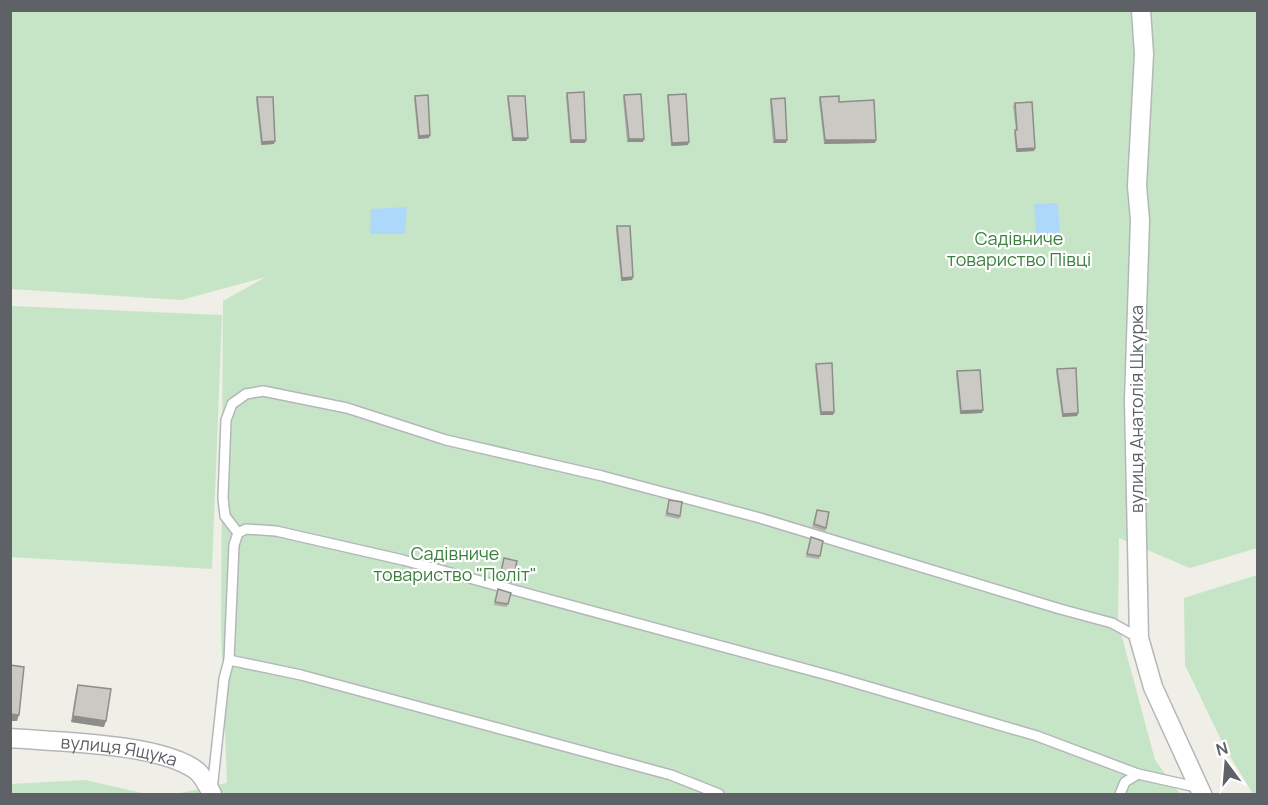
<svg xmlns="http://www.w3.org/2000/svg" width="1268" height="805" font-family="Manrope,sans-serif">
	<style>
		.green { fill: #c6e5c6 }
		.water { fill: #aed8f9 }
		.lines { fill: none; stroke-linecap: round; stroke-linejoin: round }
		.lane-casing { stroke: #b4b7ba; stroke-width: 12 }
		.street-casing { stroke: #b4b7ba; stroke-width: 21 }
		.lane { stroke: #fff; stroke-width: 9 }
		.street { stroke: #fff; stroke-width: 18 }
		.wall { fill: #afada9 }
		.shaded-wall { fill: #8e8d89 }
		.building { fill: #cbc9c4; stroke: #8e8d89; stroke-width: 1.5 }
		.labels { text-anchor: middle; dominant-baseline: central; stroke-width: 4.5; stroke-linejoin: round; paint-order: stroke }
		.park-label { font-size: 18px; fill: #3c803f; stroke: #fff }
		.street-label { font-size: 18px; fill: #5e6266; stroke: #fff }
	</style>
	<rect width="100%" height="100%" fill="#efeee7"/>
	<!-- green -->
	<g class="green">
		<path d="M10,11H1257V548L1190,568L1119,538L1118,622L1155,760L1180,794H176L227,783L221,631L223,301L266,277L181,300L11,289Z"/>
		<path d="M11,306L222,315L212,569L11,557Z"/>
		<path d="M1257,575L1258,794H1253L1225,748L1185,665L1184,598Z"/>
		<path d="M85,780L147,794H11V784Z"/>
	</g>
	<!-- water -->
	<g class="water">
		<path d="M1058,203L1060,236L1036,233L1034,204Z"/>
		<path d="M407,207L405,234H370L371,209Z"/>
	</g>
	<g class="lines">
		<defs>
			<g id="lane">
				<path d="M238,533L225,516L223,498L226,420L232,404L246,394L263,391L347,408L446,440L602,476L760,518L1060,609L1112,623L1139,638"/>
				<path d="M229,660L234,545L238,533L246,529L276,531L403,560L835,677L1037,736L1138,774"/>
				<path d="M212,790L224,679L229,660L301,675L671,775L719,794"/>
				<path d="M1120,794L1125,782L1138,774L1196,787"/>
			</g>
			<g id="street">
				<path d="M1141,10L1144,54L1137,186L1140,220L1134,400L1139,638L1153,687L1202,794"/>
				<path id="s1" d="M10,738C57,742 161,743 197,771C203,776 209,788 212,794"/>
			</g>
		</defs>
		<!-- lane casing -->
		<use href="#lane" class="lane-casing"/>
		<!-- street casing -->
		<use href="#street" class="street-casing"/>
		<!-- lane -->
		<use href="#lane" class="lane"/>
		<!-- street -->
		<use href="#street" class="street"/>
	</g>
	<!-- wall -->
	<g class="wall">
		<path d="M567,93L586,140L585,143H570L566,96Z"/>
		<path d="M624,95L643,142H627L623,98Z"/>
		<path d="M668,95L688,145L671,146L667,98Z"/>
		<path d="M415,96L430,135L429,138L418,139L414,99Z"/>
		<path d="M508,96L528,138L526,141H512L507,99Z"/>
		<path d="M257,97L274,144L261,145L256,100Z"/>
		<path d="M820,97L839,102L875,143L824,144L819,100Z"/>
		<path d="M771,99L786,143H773L770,102Z"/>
		<path d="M1015,103L1035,148L1034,151L1016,152L1014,133L1016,130L1013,106Z"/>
		<path d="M617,226L633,277L632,280L621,281L616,230Z"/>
		<path d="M816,364L834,412L833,415H820L815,367Z"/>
		<path d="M1057,369L1078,413L1077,416L1062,417L1056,372Z"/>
		<path d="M957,371L982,413L960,414L956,374Z"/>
		<path d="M669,500L680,516L679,519L665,516Z"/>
		<path d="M816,513L826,528L825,531L812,527Z"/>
		<path d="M810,540L820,556L819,559L806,557Z"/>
		<path d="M504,558L513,580L512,583L499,579Z"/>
		<path d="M498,589L508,604L507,607L494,605Z"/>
		<path d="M78,685L104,727L71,722L76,691Z"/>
	</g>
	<!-- shaded-wall -->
	<g class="shaded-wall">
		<path d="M430,135L429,138L418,139L419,136Z"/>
		<path d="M513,138H528L526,141H512Z"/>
		<path d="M629,139H644L643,142H627Z"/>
		<path d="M571,140H586L585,143H570Z"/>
		<path d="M775,140H787L786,143H773Z"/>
		<path d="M825,140H876L875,143L824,144Z"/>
		<path d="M275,141L274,144L261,145L262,142Z"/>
		<path d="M689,142L688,145L671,146L672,143Z"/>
		<path d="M1035,148L1034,151L1016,152L1017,149Z"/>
		<path d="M633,277L632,280L621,281L622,278Z"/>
		<path d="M983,410L982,413L960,414L961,411Z"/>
		<path d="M821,412H834L833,415H820Z"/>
		<path d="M1078,413L1077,416L1062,417L1063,414Z"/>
		<path d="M10,714L19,715L17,721H10Z"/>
		<path d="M73,716L106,721L104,727L71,722Z"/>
	</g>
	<!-- building -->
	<g class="building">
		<path d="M584,92L586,140H571L567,93Z"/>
		<path d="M641,94L644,139H629L624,95Z"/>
		<path d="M686,94L689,142L672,143L668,95Z"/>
		<path d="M428,95L430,135L419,136L415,96Z"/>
		<path d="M508,96H525L528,138H513Z"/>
		<path d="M839,96V102L874,100L876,140H825L820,97Z"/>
		<path d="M257,97H273L275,141L262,142Z"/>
		<path d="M785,98L787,140H775L771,99Z"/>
		<path d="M1032,102L1035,148L1017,149L1015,130H1017L1015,103Z"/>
		<path d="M617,226H630L633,277L622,278Z"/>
		<path d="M832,363L834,412H821L816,364Z"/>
		<path d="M1076,368L1078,413L1063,414L1057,369Z"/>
		<path d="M980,370L983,410L961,411L957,371Z"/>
		<path d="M669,500L682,502L680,516L667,513Z"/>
		<path d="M817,510L829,512L826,528L814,524Z"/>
		<path d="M811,537L823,541L820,556L807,554Z"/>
		<path d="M504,558L517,561L513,580L500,576Z"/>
		<path d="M498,589L511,593L508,604L495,602Z"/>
		<path d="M10,665L24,667L19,715L10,714Z"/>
		<path d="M78,685L111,689L106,721L73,716Z"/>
	</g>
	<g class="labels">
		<!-- park labels -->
		<g class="park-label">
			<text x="1019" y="238">Садівниче<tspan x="1019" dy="21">товариство Півці</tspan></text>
			<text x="455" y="553">Садівниче<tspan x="455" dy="21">товариство "Політ"</tspan></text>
		</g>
		<!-- street labels -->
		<g class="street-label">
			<text transform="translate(1136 409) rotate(-90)">вулиця Анатолія Шкурка</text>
			<text stroke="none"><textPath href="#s1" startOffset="110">вулиця Ящука</textPath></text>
		</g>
	</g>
	<!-- border -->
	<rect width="1268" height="805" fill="none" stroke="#5e6266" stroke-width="24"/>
	<!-- north arrow -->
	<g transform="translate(1226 763) rotate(344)" stroke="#ffffff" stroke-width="4.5" paint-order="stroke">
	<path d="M0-4.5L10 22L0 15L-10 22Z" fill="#5e6266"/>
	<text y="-9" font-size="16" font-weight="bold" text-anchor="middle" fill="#5e6266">N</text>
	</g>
</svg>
